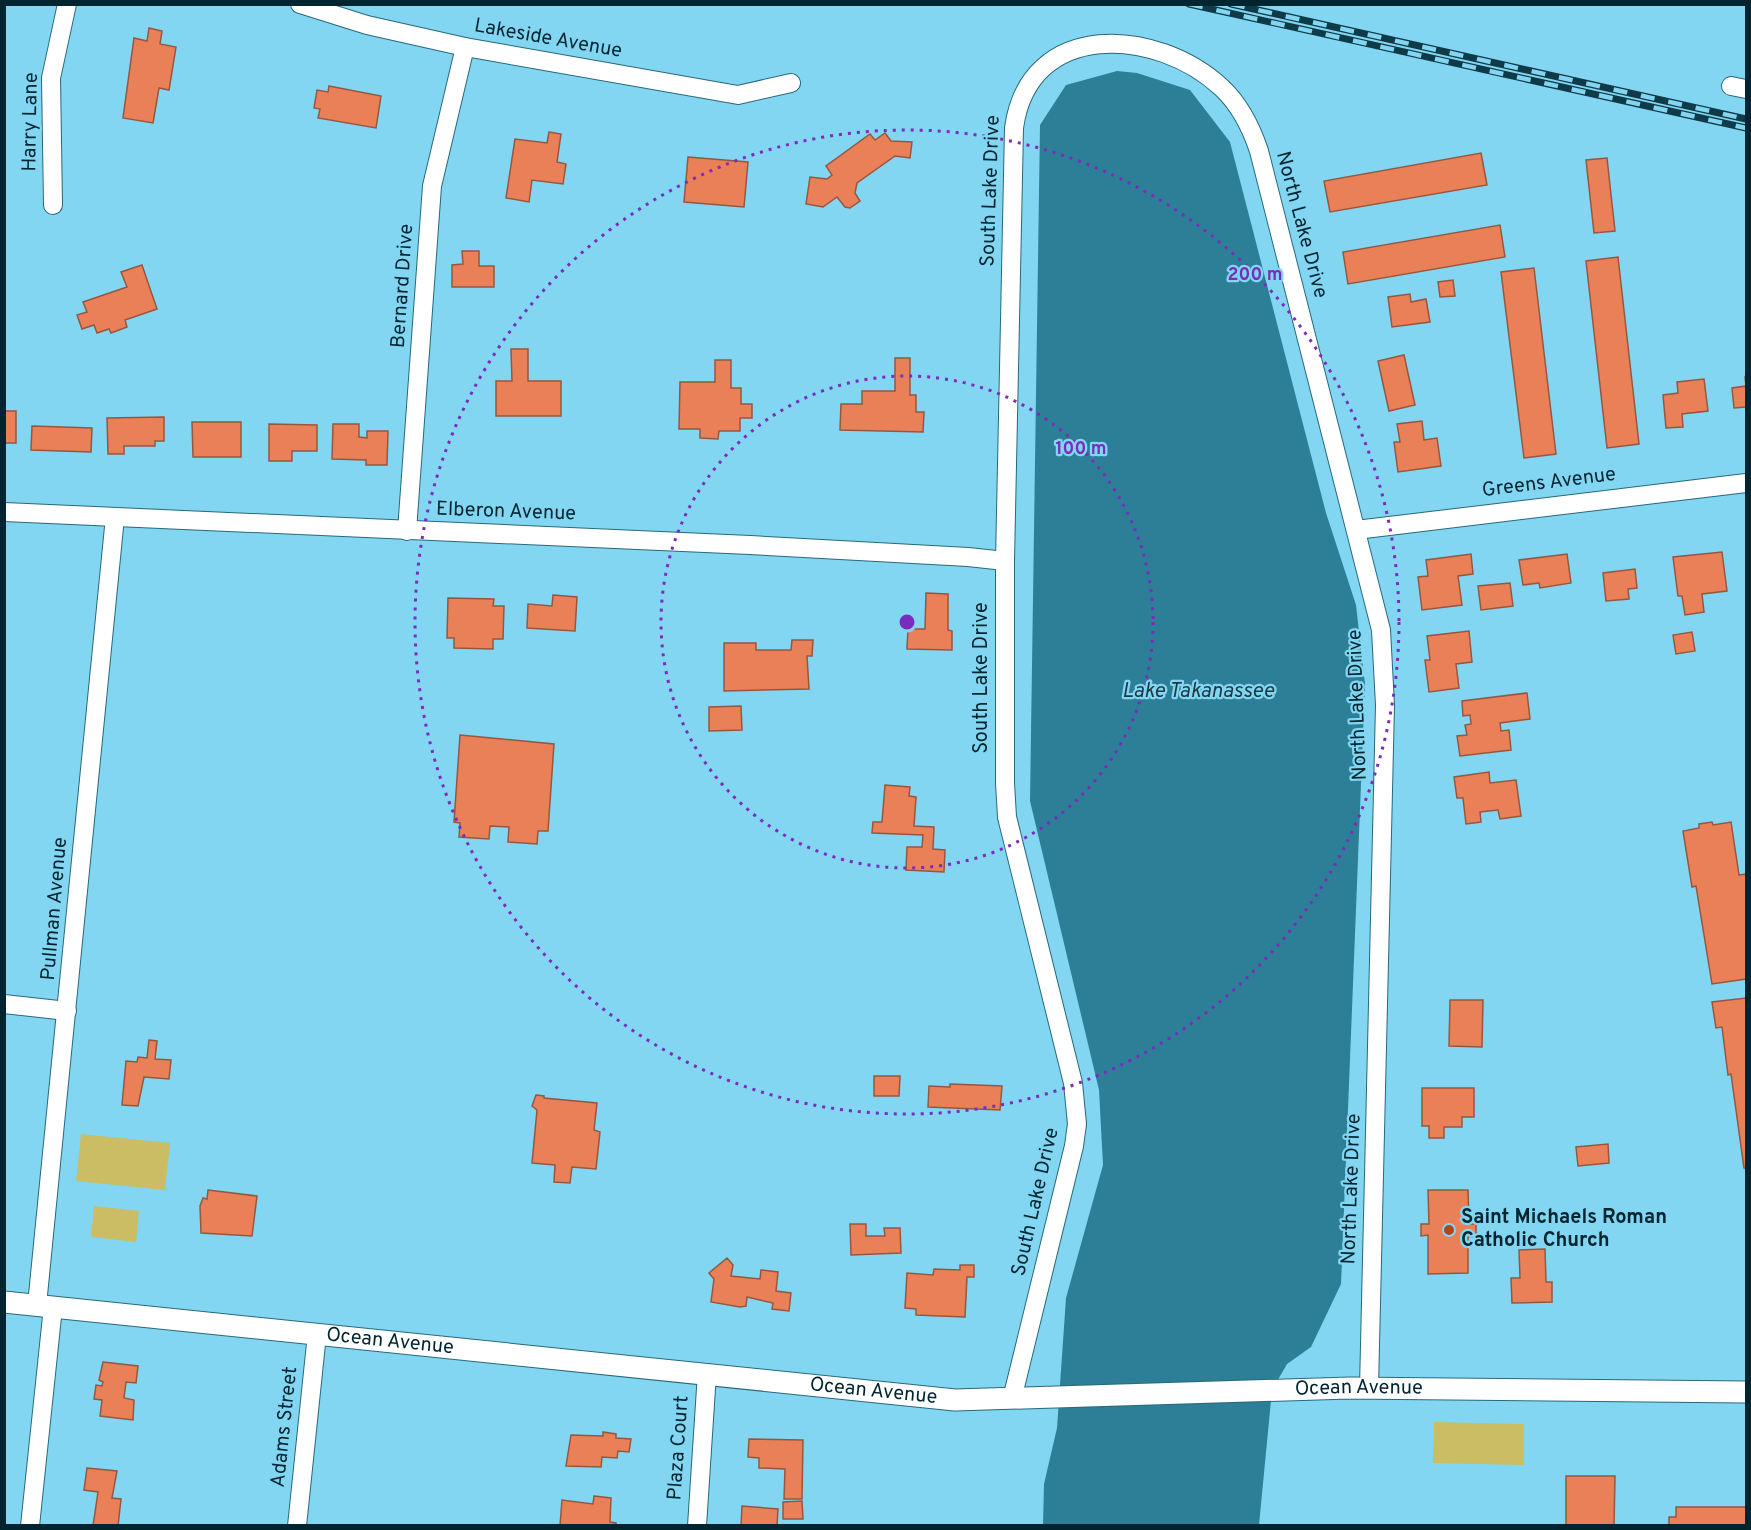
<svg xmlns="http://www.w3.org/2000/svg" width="1751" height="1530" font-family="Overpass,sans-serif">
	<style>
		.green { fill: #cabd64 }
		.water { fill: #2d7f97 }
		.building { fill: #ea8058; stroke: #965740; stroke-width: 1.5 }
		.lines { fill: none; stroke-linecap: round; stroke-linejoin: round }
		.minor-casing { stroke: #27697c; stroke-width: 20 }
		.tertiary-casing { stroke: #27697c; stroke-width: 23 }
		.minor { stroke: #fff; stroke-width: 18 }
		.tertiary { stroke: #fff; stroke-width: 21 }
		.rail-casing { stroke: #0f3a47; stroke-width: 7 }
		.rail { stroke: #82d6f2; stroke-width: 4.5; stroke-dasharray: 14; stroke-linecap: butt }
		.ring { fill: none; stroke: #7b2cbf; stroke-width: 3; stroke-dasharray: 3 6 }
		.poi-dot { fill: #ad471d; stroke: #82d6f2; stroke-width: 2 }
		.labels { text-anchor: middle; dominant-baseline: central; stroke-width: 4.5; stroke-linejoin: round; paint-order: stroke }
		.street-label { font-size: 20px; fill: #002530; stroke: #82d6f2 }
		.poi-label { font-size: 20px; font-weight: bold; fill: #002530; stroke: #82d6f2; text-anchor: start }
		.water-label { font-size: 21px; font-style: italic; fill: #1f3841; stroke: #82d6f2 }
		.centre { fill: #7b2cbf; stroke: #82d6f2; stroke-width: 3 }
		.ring-label { font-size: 18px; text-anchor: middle; font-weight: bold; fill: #7b2cbf; stroke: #82d6f2; stroke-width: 4.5; stroke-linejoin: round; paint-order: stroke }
	</style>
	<rect width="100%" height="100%" fill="#82d6f2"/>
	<!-- green -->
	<g class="green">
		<path d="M81,1134L170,1143L165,1190L76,1181Z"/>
		<path d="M94,1206L139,1211L136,1242L91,1237Z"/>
		<path d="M1434,1422L1524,1424V1465L1433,1463Z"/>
	</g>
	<!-- water -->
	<path class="water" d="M1117,71L1137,73L1190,90L1230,142L1326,513L1356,605L1365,684L1341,1284L1311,1347L1287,1364L1272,1390L1259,1525H1043L1044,1484L1057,1428L1066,1298L1103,1165L1099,1090L1030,801L1040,125L1066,85Z"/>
	<!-- building -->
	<g class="building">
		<path d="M149,28L162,31L160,44L176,47L169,90L159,88L153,123L123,118L134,38L147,41Z"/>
		<path d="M329,86L381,96L376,128L318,118L320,109L314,108L317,90L328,92Z"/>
		<path d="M549,132L561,134L557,162L566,164L563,184L532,180L529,202L506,198L515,139L547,143Z"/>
		<path d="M885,133L891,141L912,142L910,158L895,156L857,183L855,193L860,201L850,208L845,207L837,197L823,207L806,204L810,177L827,179L832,175L826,166L870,134L875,140Z"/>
		<path d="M1481,153L1487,185L1330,212L1324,181Z"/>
		<path d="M688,157L748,162L744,207L684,202Z"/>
		<path d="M1607,158L1615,231L1594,233L1586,160Z"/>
		<path d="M1500,225L1505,257L1348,284L1343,252Z"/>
		<path d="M462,251H479V266H494V287H452V265L463,264Z"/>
		<path d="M1618,257L1639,444L1607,448L1586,261Z"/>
		<path d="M142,265L157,309L125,320L127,327L111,333L109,329L97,333L94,325L82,329L77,315L87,312L83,302L127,287L121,272Z"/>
		<path d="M1534,268L1556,454L1524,458L1501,272Z"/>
		<path d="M1453,280L1455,296L1440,297L1438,282Z"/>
		<path d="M1410,294L1411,302L1426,299L1430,322L1392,327L1388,297Z"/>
		<path d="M511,349H528V381H561V416H496V381H512Z"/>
		<path d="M1404,355L1415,405L1389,411L1378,361Z"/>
		<path d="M895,358H910V395H916V412H924L923,432L840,430L841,404H862V391H895Z"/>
		<path d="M715,360H731V388H741V404H752V418H740V431H719L718,439L700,438V429H679L680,382H715Z"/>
		<path d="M1745,377H1746V407L1734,408L1732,388L1746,386Z"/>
		<path d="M1704,379L1708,411L1682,414L1683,427L1666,428L1663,395L1678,393L1677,382Z"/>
		<path d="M4,411H16V443H5L4,446Z"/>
		<path d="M164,417V441H155V446H124V454H108L107,418Z"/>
		<path d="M1422,421L1424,440L1437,438L1441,466L1398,472L1394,442H1400L1397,424Z"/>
		<path d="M192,422H241V457H193Z"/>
		<path d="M269,424L317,425V451H292V461H269Z"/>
		<path d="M333,424H359V437L367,438V431H388L387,465H366V460L332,459Z"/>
		<path d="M32,426L92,428L91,452L31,450Z"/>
		<path d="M1722,552L1727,591L1702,594L1704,612L1685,615L1682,596H1678L1673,557Z"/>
		<path d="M1471,554L1473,574L1458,576L1462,605L1422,610L1418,577L1428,576L1426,560Z"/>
		<path d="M1567,554L1571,583L1540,588L1539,583L1523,585L1519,560Z"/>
		<path d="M1635,569L1637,588L1628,589L1629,599L1606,601L1603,573Z"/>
		<path d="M1510,583L1513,606L1481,610L1478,586Z"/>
		<path d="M926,593L948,594V630L952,631V650L907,649L908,629H925Z"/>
		<path d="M553,595L577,597L575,631L527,628L528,604L552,606Z"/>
		<path d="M448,598L494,599L493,606H504L503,639H493V649L454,648V638H447Z"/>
		<path d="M1469,631L1472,662L1456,664L1459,688L1429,692L1425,660H1430L1427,636Z"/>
		<path d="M1692,632L1695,651L1676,654L1673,635Z"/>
		<path d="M792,640H813L812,656H807L809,689L724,691V643H756V650H791Z"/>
		<path d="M1527,693L1530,719L1500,723L1501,731L1509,730L1511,750L1460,756L1457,736L1467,735L1465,725L1471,724L1470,715L1463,716L1462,701Z"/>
		<path d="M741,706L742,730L709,731V707Z"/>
		<path d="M460,735L554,744L548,831H538L537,844L508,842L509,827L490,826L489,839L459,837L460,823L454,822Z"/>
		<path d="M1489,772L1490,783L1516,780L1521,816L1500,819L1498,810L1480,812L1481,822L1466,824L1463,798H1457L1454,777Z"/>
		<path d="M885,785L910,787L909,796L916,797L914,826L934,827L933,849L945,850L944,872L906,870L907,847H922L923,835L872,833L873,822H882Z"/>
		<path d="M1712,822L1713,825L1731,822L1739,875L1746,874V979L1712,984L1696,886L1692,887L1683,831L1699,828V824Z"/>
		<path d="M1746,998V1168H1744L1731,1074L1728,1075L1722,1027L1716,1028L1712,1002Z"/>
		<path d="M1450,1000H1483L1482,1047L1449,1046Z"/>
		<path d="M149,1040L157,1041L155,1059L171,1060L169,1079L144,1077L138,1106L122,1105L126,1061L137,1062L138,1057L147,1058Z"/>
		<path d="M874,1076H900L899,1096H874Z"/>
		<path d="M950,1084L1002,1086L1000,1110L928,1107L929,1086L950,1087Z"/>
		<path d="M1422,1088H1474V1117H1462V1127H1444V1138H1429V1126H1422Z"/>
		<path d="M536,1095L544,1096V1098L597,1103L594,1130L600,1132L596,1169L572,1167L570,1183L554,1182L555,1165L532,1163L537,1110L532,1106Z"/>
		<path d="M1608,1144L1609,1163L1578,1166L1576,1147Z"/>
		<path d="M208,1190L257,1196L252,1236L201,1233L200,1206L203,1198L207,1199Z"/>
		<path d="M1428,1190H1468L1469,1224H1476V1236L1468,1237V1273L1428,1274V1235L1421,1236V1224H1429Z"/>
		<path d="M850,1224H866V1236H885L884,1228H900L901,1253L851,1255Z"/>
		<path d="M1545,1249L1546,1282H1552V1302L1512,1303L1511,1278H1520L1519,1250Z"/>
		<path d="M727,1258L733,1265L731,1276L760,1279L761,1270L778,1272L776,1291L791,1293L789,1311L772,1309L773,1303L747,1297L746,1306L740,1307L711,1302L714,1279L709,1273Z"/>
		<path d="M960,1265H974V1277H967L965,1317L916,1315V1309L905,1308L907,1273L933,1275L934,1269L960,1270Z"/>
		<path d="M103,1362L138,1366L136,1383L126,1382L124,1398L134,1400L133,1420L100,1416L102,1400L94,1399L96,1385L102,1386L103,1382L99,1380Z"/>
		<path d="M603,1432L616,1434V1438L631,1439L629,1452L618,1451L617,1458L602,1457L601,1467L566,1466L571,1435L603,1436Z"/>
		<path d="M749,1439L803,1440L802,1499H784L785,1469L759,1468V1458L748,1457Z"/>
		<path d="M87,1468L117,1471L112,1498L121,1499L118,1526H93L98,1492L84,1490Z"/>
		<path d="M1566,1476H1615L1614,1526H1566Z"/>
		<path d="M594,1496L611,1498L610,1522L616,1523V1526H560L562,1500L593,1504Z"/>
		<path d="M802,1501L803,1519H783V1502Z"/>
		<path d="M742,1506L778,1509L777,1526H741Z"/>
		<path d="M1676,1507H1746V1526H1669V1517H1676Z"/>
	</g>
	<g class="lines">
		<defs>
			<g id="minor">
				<path d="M300,4L367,25L465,47L738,95L791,83"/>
				<path d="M1731,86L1746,89"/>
				<path d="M53,205L51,78L67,4"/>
				<path d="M4,512L750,545L968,557L1005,561"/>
				<path d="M1356,530L1746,483"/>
				<path d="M407,531L432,186L465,47"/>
				<path d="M4,1004L67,1011"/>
				<path d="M37,1305L115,517"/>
				<path d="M1012,1399L1074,1146L1077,1124L1073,1083L1007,817L1005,783V561L1014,128C1029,19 1157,27 1222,88C1240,105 1251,127 1259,151L1381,630L1385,705L1369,1388"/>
				<path d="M30,1526L53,1307"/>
				<path d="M297,1526L317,1334"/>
				<path d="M697,1526L707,1373"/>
			</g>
			<g id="tertiary">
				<path id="s1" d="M4,1302L955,1400L1350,1388L1746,1392"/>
			</g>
		</defs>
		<!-- minor casing -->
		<use href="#minor" class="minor-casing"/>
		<!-- tertiary casing -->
		<use href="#tertiary" class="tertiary-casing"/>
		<!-- minor -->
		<use href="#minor" class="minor"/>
		<!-- tertiary -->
		<use href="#tertiary" class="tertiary"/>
		<defs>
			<g id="rail">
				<path d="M1189,4L1746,128"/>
				<path d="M1231,4L1746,119"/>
			</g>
		</defs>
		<!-- rail casing -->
		<use href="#rail" class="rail-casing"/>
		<!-- rail -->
		<use href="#rail" class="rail"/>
	</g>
	<!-- distance rings -->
	<g class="ring">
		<circle cx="907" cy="622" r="246"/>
		<circle cx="907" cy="622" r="492"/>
	</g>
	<!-- markers -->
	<circle class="poi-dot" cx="1449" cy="1230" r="6"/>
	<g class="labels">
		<!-- street labels -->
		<g class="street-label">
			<text transform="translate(548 39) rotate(10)">Lakeside Avenue</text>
			<text transform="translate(31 122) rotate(-89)">Harry Lane</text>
			<text transform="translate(991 191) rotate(-88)">South Lake Drive</text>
			<text transform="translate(1301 225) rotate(75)">North Lake Drive</text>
			<text transform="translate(403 286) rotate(-86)">Bernard Drive</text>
			<text transform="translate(1549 483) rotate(-7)">Greens Avenue</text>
			<text transform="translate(506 512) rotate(2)">Elberon Avenue</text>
			<text transform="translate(982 678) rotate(-90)">South Lake Drive</text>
			<text transform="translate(1358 705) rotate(-92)">North Lake Drive</text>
			<text transform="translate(55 909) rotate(-85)">Pullman Avenue</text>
			<text transform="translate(1352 1189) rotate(-88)">North Lake Drive</text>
			<text transform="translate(1036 1202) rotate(-77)">South Lake Drive</text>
			<text stroke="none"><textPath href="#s1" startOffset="388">Ocean Avenue</textPath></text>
			<text stroke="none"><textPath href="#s1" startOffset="1360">Ocean Avenue</textPath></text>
			<text stroke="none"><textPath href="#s1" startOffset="874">Ocean Avenue</textPath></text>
			<text transform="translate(285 1427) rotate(-84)">Adams Street</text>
			<text transform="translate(679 1448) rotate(-86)">Plaza Court</text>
		</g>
		<!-- poi labels -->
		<g class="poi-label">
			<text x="1461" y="1218">Saint Michaels Roman<tspan x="1461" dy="23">Catholic Church</tspan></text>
		</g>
		<!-- water labels -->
		<g class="water-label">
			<text x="1198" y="691">Lake Takanassee</text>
		</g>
	</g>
	<circle cx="907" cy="622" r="9" class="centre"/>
	<g class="ring-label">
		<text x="1255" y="280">200 m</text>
		<text x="1081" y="454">100 m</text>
	</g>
	<!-- border -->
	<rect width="1751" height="1530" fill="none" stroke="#002530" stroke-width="12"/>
</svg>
